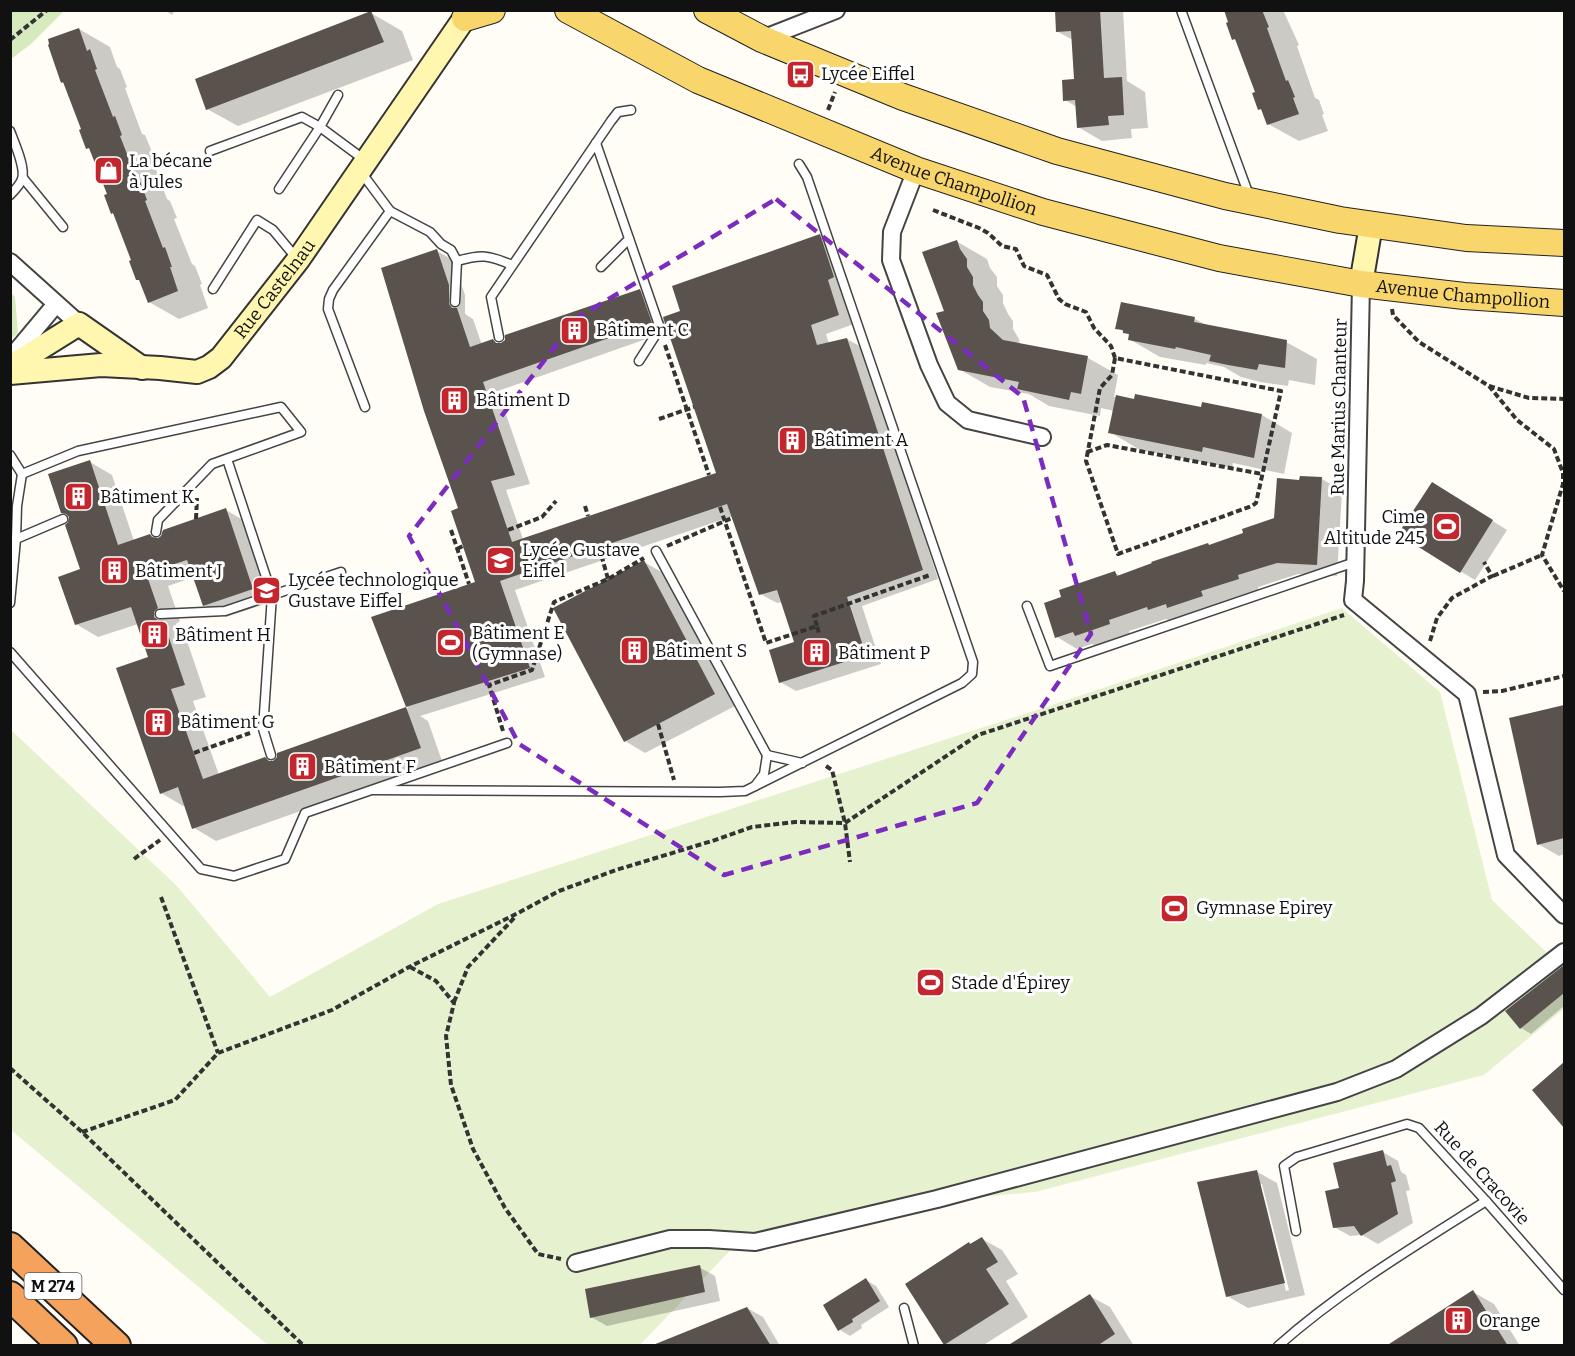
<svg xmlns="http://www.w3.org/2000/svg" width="1575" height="1356" font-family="Bitter,serif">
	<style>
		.green { fill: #d5ebbd }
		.pitch { fill: #e6f2cf }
		.shadow { fill: #0003; fill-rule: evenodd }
		.building { fill: #5a524d }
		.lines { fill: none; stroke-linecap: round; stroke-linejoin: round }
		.lane-casing { stroke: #444; stroke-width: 11 }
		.street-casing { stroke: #444; stroke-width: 20 }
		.secondary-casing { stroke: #333; stroke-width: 26 }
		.primary-casing { stroke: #222; stroke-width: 28 }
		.highway-casing { stroke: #222; stroke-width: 32 }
		.path { stroke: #333; stroke-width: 4; stroke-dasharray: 6 3; stroke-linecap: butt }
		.lane { stroke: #fff; stroke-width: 8 }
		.street { stroke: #fff; stroke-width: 16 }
		.secondary { stroke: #fff6b0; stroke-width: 22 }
		.primary { stroke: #f9d66b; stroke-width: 26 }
		.highway { stroke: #f5a25d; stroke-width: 28 }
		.marked { fill: none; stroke: #7b2cbf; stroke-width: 4.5; stroke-dasharray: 12 8; stroke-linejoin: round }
		.labels { text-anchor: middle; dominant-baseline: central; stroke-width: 6; stroke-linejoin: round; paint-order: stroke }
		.shield { fill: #fff; stroke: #585858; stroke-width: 1.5 }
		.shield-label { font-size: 16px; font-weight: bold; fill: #111 }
		.poi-label { font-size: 18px; fill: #111; stroke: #fff; text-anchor: start }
		.street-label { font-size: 18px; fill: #111; stroke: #fff }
	</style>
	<rect width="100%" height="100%" fill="#fffdf5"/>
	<!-- green -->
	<g class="green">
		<path d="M10,11L11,10L64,11L31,44L11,59Z"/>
		<path d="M11,293L15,297L18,333L11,339Z"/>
	</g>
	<!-- pitch -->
	<path class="pitch" d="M1342,608L1440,692L1492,900L1564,969V1009L1484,1075L1035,1192L867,1207L741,1239L640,1345H268L11,1130V730L176,885L270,997L438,904L1046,707Z"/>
	<!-- shadow -->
	<g class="shadow">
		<path d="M165,10H175L172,15Z"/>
		<path d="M1057,10H1123L1127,81L1145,92L1148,128L1131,129L1132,138L1102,141L1078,127L1077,107L1065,100L1075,80L1073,40L1058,32Z"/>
		<path d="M1226,10H1283L1299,45L1297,46L1315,98L1319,100L1324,114L1322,115L1328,131L1299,141L1268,124L1264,111L1260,109L1257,93L1237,41L1234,39Z"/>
		<path d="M371,13L402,31L413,60L238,126L207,109Z"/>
		<path d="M79,29L110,47L117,67L120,69L127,87L125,88L142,134L145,135L152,152L150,153L167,199L170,201L177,218L174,219L192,264L195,266L202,284L200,285L208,308L179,319L149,302L116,215L112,213L108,195L91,150L88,148L83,130L66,84L62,82Z"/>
		<path d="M819,235L835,244L850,286L843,289L854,324L826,334L829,344L847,339L863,348L938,579L862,606L881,664L796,691L780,682L796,643L783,602L777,603L760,594L733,516L515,590L545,677L420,716L428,721L442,761L216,841L194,828L186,805L183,806L161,793L150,658L138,624L98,637L76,624L82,569L90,462L112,475L134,541L156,539L226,510L248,523L274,601L226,617L204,605L194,577L168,586L180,621L176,624V630L185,635L206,697L193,701L219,775L271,762L279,758L278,754L408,708L373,618L477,583L460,509L437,251L453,260L465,295V314L473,319L482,345L493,341L499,344L639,290L655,300L662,319L682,312ZM669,331L718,473L523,539L506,490L530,484L498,391Z"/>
		<path d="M956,241L987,259L990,268L997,277V286L1003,295V303L1008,314L1013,321V329L1019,339L1020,345L1088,358L1118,375L1114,397L1202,409L1203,404L1262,415L1292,433L1284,474L1233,463L1232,468L1140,450L1110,432L1114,411L1101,408L1100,416L1049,406L1029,394L990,387L959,369L946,312Z"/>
		<path d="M1122,304L1195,319L1208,326L1286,342L1317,359L1315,385L1289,380L1288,386L1260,382L1241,377L1224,367L1206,363V365L1160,357L1129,339L1130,335L1117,328Z"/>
		<path d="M1322,479L1342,491L1337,576L1298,574L1258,587L1259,591L1221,603L1223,607L1189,619L1184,616L1170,621L1166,619L1129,631L1130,635L1097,647L1092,644L1077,649L1057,637L1063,597L1115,573L1121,576L1245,534L1276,519L1300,481Z"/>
		<path d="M1447,492L1507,530L1475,580L1460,571Z"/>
		<path d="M644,562L665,574L735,706L645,753L625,741Z"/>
		<path d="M1564,706V854L1559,856L1538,844L1511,719Z"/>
		<path d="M1561,969L1564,971V1006L1531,1034L1521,1028L1507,1011Z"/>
		<path d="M1564,1064V1125L1534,1090Z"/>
		<path d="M1383,1152L1398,1161L1401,1172L1406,1175L1410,1190L1406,1191L1413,1223L1378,1244L1362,1235L1350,1236L1334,1227L1341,1189Z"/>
		<path d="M1256,1171L1277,1183L1305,1295L1248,1308L1227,1296ZM1259,1184H1262L1289,1290L1286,1291Z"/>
		<path d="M982,1239L1002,1250L1018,1274L1006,1281L1028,1317L982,1346H947L945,1344L971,1245Z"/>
		<path d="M699,1267L715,1276L720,1301L607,1326L591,1317Z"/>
		<path d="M866,1280L876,1286L889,1307L861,1325L862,1328L850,1336L840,1330Z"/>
		<path d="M1473,1292L1494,1304L1520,1346H1389Z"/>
		<path d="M1090,1296L1110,1307L1134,1346H1010Z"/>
		<path d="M747,1308L763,1317L780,1346H656Z"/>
	</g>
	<!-- building -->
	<g class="building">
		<path d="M1055,10H1100L1104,78L1122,77L1124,115L1108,116L1109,125L1077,128L1075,100L1063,101L1062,80L1074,79L1071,31L1056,32Z"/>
		<path d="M1224,10H1262L1269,27L1267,28L1286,81L1288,80L1295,97L1293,98L1299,114L1267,125L1261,109L1258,110L1252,93L1255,92L1235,39L1232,40L1226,23L1228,22Z"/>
		<path d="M371,11L384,42L206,110L195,79Z"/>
		<path d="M79,28L87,51L90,49L97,69L95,70L113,117L115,116L122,135L120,136L138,182L140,181L147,200L145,201L163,248L165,247L172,267H170L178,291L148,303L139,280H136L129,261L131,260L113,213L111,214L104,195L107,194L89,148L86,149L79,130L81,129L63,82L61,83L48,45L49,44L48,39Z"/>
		<path d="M820,234L834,277L828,280L839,315L811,325L817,345L847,338L923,570L847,597L866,655L779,683L769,650L794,642L777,590L759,595L727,504L500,581L530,668L406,707L371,617L475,582L451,511L458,508L424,411L381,268L437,249L449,285V304L452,308H457L470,347L493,339L496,343H501L505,340V335L640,289L652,323L483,382L515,475L491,481L512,542L716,473L663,317L680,311L672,286Z"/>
		<path d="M957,240L960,249L967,259V267L973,277V285L978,295L983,302V311L989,320L990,328L1003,340L1088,356L1081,394L1071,392L1069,400L1017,389L1019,382L958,370L936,313L944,311L922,252Z"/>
		<path d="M1121,302L1195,317L1194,322L1287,340L1285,368L1259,364L1257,370L1228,365L1209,361L1211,355L1176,347L1175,349L1128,340L1129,334L1123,333V330L1115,329Z"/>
		<path d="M1135,394L1201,407L1202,402L1262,414L1254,458L1203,447L1202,452L1108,433L1116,395L1134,399Z"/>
		<path d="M90,460L118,545L150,534L152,537L158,538L161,536L163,530L226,508L253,589L203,606L187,560L146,573L158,608L154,612V617L158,620H163L185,685L171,689L203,779L265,757L269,761H273L277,757V753L406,707L421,748L192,829L178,787L160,794L116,668L148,657L131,607L75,625L58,577L80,569L65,525L68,522L69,517L66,514L61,513L48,474Z"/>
		<path d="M1300,476L1322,477L1317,565L1277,563L1238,575L1239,579L1201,591L1203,596L1167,608L1166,604L1148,610L1147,607L1109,620L1110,624L1075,636L1073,632L1055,638L1044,603L1061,597L1059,590L1115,571L1117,576L1152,563L1151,562L1208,543L1209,545L1243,533L1242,529L1274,518L1277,478L1299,480Z"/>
		<path d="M1432,482L1493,520L1460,573L1398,534Z"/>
		<path d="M644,560L715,694L624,742L553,608Z"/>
		<path d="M1564,705V838L1537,845L1509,718Z"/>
		<path d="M1564,965V993L1520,1029L1505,1011Z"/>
		<path d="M1564,1062V1128L1532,1090Z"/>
		<path d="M1383,1150L1387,1166L1391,1165L1396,1181L1391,1183L1398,1214L1361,1236L1354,1226L1333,1228L1325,1191L1339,1188L1333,1163Z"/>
		<path d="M1257,1170L1285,1283L1226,1297L1197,1182Z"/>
		<path d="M982,1237L998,1262L986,1269L1009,1304L944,1345L905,1284L969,1242L970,1244Z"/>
		<path d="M700,1265L705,1292L590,1318L585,1289Z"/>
		<path d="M866,1278L880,1301L852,1319L853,1322L838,1331L823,1305Z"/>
		<path d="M1473,1290L1508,1346H1386Z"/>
		<path d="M1090,1294L1115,1334L1097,1346H1007Z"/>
		<path d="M747,1307L771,1346H653V1345Z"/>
	</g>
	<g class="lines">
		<defs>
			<g id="lane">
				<path d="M1181,10L1250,198"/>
				<path d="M10,131C14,142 26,168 22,179C20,185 15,190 10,195"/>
				<path d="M596,143L660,328L639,361"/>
				<path d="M210,151L302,117L320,127L366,161"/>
				<path d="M361,172L390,211L333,290L329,299L328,309L365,407"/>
				<path d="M23,178L63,227"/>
				<path d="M279,189L320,127L338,95"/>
				<path d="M390,211L430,232L441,244L451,250L457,261C482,254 488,255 512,265"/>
				<path d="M601,267L629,239"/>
				<path d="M213,289L257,220L273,230L298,260"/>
				<path d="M455,302L457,261"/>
				<path d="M499,337L491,297L611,121L618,112L631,110"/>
				<path d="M10,455L22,474L78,451L281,407L301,432L212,464L158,520L156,532"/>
				<path d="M227,459L272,595L263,729L271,755"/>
				<path d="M16,539L17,506L22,474"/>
				<path d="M656,551L767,755L764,774L755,786"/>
				<path d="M10,603L16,539L63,519"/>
				<path d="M1027,606L1050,666L1355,562"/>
				<path d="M160,614L225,611L341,572"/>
				<path d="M10,652L201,869L234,876L285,859L305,813L507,743"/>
				<path d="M767,755L802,763"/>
				<path d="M374,790L720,792L745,791L962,683L972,674L973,662L807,177L799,164"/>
				<path d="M1296,1231L1284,1166L1297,1157L1407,1124L1419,1128L1486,1201L1564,1290"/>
				<path d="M904,1308L914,1346"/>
				<path d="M1278,1346C1341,1290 1415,1246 1486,1201"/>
			</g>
			<g id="street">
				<path d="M762,39L836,10"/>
				<path d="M916,170L892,232L891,260L929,365L947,403L968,420L1042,437"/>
				<path d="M10,262L79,324"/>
				<path d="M1361,284L1355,581L1353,600L1467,694L1506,855L1564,915"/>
				<path d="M10,359L56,304"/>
				<path d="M576,1263L670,1239H709L755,1242L937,1199L1337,1092L1396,1069L1481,1016L1564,952"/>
			</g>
			<g id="secondary">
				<path d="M1361,284L1371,225"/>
				<path d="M10,367L79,324L142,368"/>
				<path id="s1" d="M10,373L101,365L160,368L197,372L209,367L221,358L298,260L470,10"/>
			</g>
			<g id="primary">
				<path id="s2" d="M568,10L698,80L916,170L1043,212L1219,258L1361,284L1464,296L1564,303"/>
				<path d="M707,10L762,39L903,97L1057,151L1225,196L1340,220L1466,238L1564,243"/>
				<path d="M465,18L492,10"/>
			</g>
			<g id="highway">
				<path d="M10,1247L116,1346"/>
				<path d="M10,1296L63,1346"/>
			</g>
		</defs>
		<!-- lane casing -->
		<use href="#lane" class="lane-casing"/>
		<!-- street casing -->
		<use href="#street" class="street-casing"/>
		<!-- secondary casing -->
		<use href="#secondary" class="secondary-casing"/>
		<!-- primary casing -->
		<use href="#primary" class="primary-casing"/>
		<!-- highway casing -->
		<use href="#highway" class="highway-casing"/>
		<!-- path -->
		<g class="path">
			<path d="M10,40L47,10"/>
			<path d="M828,110L835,92"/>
			<path d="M933,210L979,228L988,233L1002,246L1016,249L1024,266L1047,275L1059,299L1065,304L1086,312L1094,328L1111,346L1115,358L1281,391L1256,503L1252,506L1118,554L1086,461L1100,388L1112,375L1115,358"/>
			<path d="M1392,309L1393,315L1419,342L1489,386L1517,420L1554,449L1563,473V484L1542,555L1564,591"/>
			<path d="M665,345L709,475"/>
			<path d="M1489,386L1529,398L1564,399"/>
			<path d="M659,419L694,407"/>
			<path d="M1087,452L1107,445L1262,474"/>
			<path d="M585,506L588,516"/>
			<path d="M720,507L766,643L817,626L819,634"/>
			<path d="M196,519L197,498"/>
			<path d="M451,530L469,584"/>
			<path d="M508,530L542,517L556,501"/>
			<path d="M667,546L732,518"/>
			<path d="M599,547L608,579"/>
			<path d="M457,549L463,546"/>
			<path d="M1493,576L1542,555"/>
			<path d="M817,626L814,616L930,575"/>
			<path d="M1430,641L1437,618L1452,598L1492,576L1484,562"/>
			<path d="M1483,692L1502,691L1564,676"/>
			<path d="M658,724L674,780"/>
			<path d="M503,731L489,685L532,670L554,602L608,579L644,558"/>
			<path d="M194,753L250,733"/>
			<path d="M826,766L832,770L845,823L850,862"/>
			<path d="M134,859L160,840"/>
			<path d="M161,897L218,1053"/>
			<path d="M410,967L436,981L454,1003L446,1036L451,1085L473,1149L505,1208L538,1254L561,1259"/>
			<path d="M454,1002L468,967L515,917"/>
			<path d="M10,1068L82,1132L304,1346"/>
			<path d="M82,1132L175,1100L218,1053L332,1010L409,967L518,913L559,891L616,870L712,841L752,827L795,822L845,823L978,735L1344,615"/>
		</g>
		<!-- lane -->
		<use href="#lane" class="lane"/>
		<!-- street -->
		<use href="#street" class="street"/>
		<!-- secondary -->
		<use href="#secondary" class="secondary"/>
		<!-- primary -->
		<use href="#primary" class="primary"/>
		<!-- highway -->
		<use href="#highway" class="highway"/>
	</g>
	<!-- marked area -->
	<path class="marked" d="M776,199L1023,397L1091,634L977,803L724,875L519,744L409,536L577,318Z"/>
	<!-- icons -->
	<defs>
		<symbol id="bus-square" viewBox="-11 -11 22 22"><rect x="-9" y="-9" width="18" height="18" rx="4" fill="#c4262e" stroke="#fff"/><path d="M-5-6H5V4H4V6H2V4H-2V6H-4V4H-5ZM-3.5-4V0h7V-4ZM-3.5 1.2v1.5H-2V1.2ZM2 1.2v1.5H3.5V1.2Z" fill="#fff"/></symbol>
		<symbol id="shop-square" viewBox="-11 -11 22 22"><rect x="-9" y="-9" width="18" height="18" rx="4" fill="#c4262e" stroke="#fff"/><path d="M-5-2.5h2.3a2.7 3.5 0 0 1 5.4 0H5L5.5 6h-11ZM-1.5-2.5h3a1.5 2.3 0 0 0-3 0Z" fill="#fff"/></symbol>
		<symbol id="building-square" viewBox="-11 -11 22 22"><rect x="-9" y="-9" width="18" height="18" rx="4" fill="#c4262e" stroke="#fff"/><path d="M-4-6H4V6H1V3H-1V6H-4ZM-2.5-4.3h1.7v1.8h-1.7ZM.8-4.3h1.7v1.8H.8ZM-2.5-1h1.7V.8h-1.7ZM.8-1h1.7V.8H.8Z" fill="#fff"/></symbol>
		<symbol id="stadium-square" viewBox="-11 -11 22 22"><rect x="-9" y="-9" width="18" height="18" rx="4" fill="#c4262e" stroke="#fff"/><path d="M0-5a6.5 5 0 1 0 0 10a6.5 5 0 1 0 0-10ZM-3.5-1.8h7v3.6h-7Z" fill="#fff"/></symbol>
		<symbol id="school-square" viewBox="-11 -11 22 22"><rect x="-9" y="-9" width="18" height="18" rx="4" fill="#c4262e" stroke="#fff"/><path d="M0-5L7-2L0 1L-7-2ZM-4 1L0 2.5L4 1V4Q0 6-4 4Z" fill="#fff"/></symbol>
	</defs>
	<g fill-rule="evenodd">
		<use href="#bus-square" x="784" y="58" width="33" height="33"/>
		<use href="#shop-square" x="92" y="154" width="33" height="33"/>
		<use href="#building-square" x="558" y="314" width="33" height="33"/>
		<use href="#building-square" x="438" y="384" width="33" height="33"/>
		<use href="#building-square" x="776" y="424" width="33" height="33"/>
		<use href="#building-square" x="62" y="480" width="33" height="33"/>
		<use href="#stadium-square" x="1430" y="510" width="33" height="33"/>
		<use href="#school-square" x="484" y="544" width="33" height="33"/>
		<use href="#building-square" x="98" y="554" width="33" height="33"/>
		<use href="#school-square" x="250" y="574" width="33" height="33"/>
		<use href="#building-square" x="138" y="618" width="33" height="33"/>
		<use href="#stadium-square" x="434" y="626" width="33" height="33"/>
		<use href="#building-square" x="618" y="634" width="33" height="33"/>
		<use href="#building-square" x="800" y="636" width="33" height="33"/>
		<use href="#building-square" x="142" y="706" width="33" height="33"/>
		<use href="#building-square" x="286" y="750" width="33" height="33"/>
		<use href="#stadium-square" x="1158" y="892" width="33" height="33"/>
		<use href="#stadium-square" x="914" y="966" width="33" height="33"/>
		<use href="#building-square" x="1442" y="1304" width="33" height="33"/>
	</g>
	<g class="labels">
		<!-- shield labels -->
		<rect class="shield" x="24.5" y="1273" width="57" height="26" rx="4.5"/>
		<g class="shield-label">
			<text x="53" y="1286">M 274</text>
		</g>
		<!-- poi labels -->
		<g class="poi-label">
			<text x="821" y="74">Lycée Eiffel</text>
			<text x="129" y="161">La bécane<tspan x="129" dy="21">à Jules</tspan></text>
			<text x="596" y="330">Bâtiment C</text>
			<text x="476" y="400">Bâtiment D</text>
			<text x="814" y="440">Bâtiment A</text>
			<text x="100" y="497">Bâtiment K</text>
			<text x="1425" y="517" text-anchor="end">Cime<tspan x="1425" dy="21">Altitude 245</tspan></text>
			<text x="522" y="550">Lycée Gustave<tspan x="522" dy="21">Eiffel</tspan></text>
			<text x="135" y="571">Bâtiment J</text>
			<text x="288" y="580">Lycée technologique<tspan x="288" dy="21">Gustave Eiffel</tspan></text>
			<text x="472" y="633">Bâtiment E<tspan x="472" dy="21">(Gymnase)</tspan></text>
			<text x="175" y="635">Bâtiment H</text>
			<text x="655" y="651">Bâtiment S</text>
			<text x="838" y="653">Bâtiment P</text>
			<text x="180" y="722">Bâtiment G</text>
			<text x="324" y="767">Bâtiment F</text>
			<text x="1196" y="908">Gymnase Epirey</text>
			<text x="951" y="983">Stade d'Épirey</text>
			<text x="1479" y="1321">Orange</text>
		</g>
		<!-- street labels -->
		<g class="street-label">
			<text stroke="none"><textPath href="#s2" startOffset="423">Avenue Champollion</textPath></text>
			<text stroke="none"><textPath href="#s1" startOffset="303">Rue Castelnau</textPath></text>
			<text stroke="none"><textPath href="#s2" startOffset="946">Avenue Champollion</textPath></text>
			<text transform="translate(1339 407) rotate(-89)">Rue Marius Chanteur</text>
			<text transform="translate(1482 1173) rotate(48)">Rue de Cracovie</text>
		</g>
	</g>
	<!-- border -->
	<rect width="1575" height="1356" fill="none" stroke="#111111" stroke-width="24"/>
</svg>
